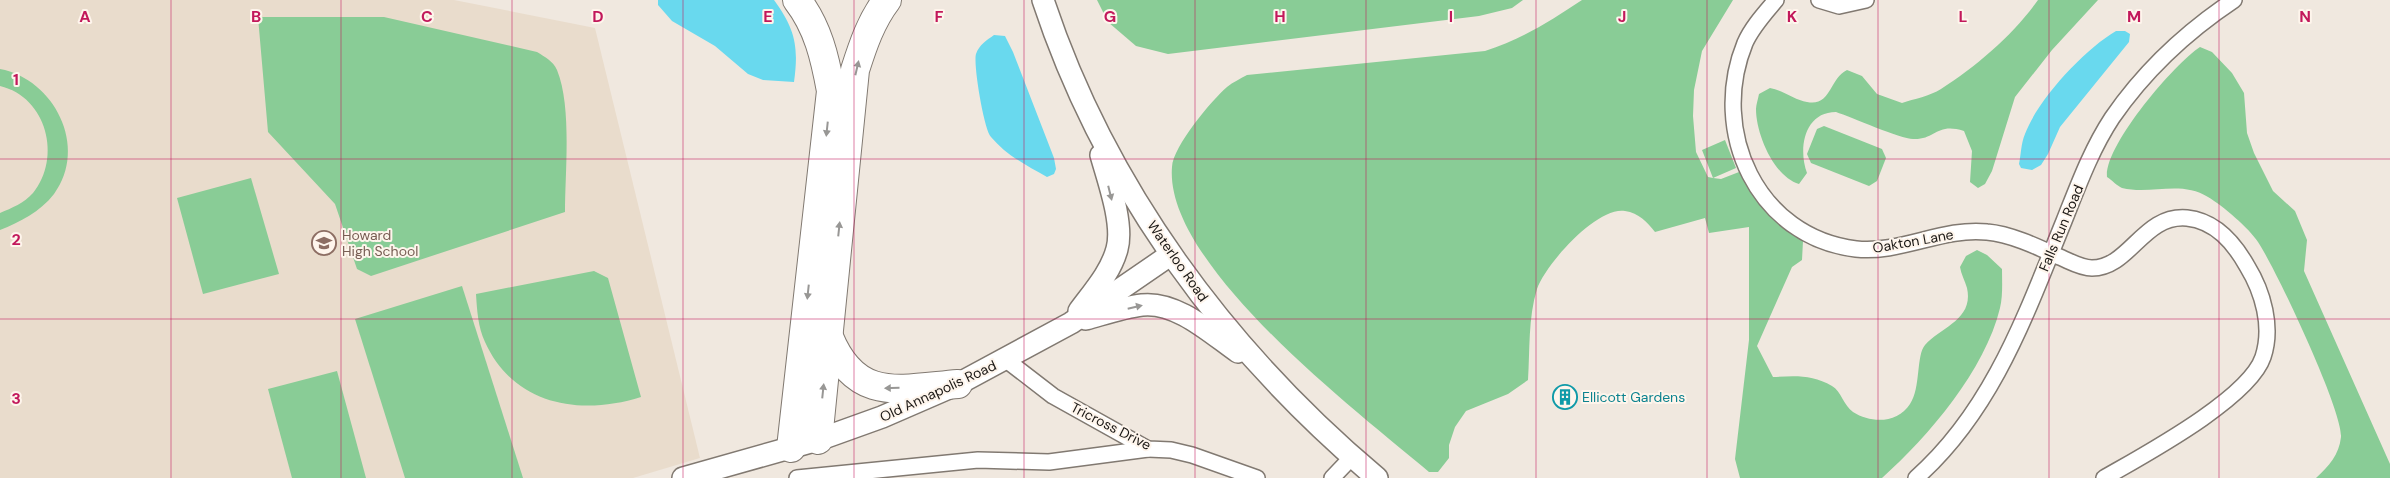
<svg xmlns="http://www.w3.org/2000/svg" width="2390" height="478" font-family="'DM Sans',sans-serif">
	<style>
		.built { fill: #e9dccc }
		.green { fill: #89cc96 }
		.water { fill: #69d9ee }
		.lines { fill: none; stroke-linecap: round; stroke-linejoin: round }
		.minor-casing { stroke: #817971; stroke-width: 18 }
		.secondary-casing { stroke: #817971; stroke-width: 24 }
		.motorway-casing { stroke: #817971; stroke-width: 30 }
		.minor { stroke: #fff; stroke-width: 15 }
		.secondary { stroke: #fff; stroke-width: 21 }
		.motorway { stroke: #fff; stroke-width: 28 }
		.oneway { fill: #989795 }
		.grid { fill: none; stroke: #c2185b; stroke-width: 1; stroke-opacity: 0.55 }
		.labels { text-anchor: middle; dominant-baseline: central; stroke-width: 4; stroke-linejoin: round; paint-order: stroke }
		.street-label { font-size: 14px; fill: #1a1714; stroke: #fef5ec }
		.education-label { font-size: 14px; fill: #785e54; stroke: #fef5ec; text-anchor: start }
		.culture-label { font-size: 14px; fill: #0d838f; stroke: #fef5ec; text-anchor: start }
		.grid-label { font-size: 16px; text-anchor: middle; font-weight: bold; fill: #c2185b; stroke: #fef5ec; stroke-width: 4; stroke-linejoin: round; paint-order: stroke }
	</style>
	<rect width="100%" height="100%" fill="#f0e8df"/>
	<!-- built -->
	<path class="built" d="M0,0H454L595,28L700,458L633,478H0Z"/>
	<!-- green -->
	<g class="green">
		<path d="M1097,0H1523L1512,8L1479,16L1168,54L1136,46L1108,22Z"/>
		<path d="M1582,0H1733L1702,51L1694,90L1693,116L1696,152L1708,177L1713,178L1702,150L1725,140L1736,168L1713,178L1721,179L1739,172L1771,214L1803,241L1802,260L1792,267L1757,346L1773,377C1794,376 1812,374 1832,386C1841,391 1844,406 1853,412C1872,424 1898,423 1910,404C1921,388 1916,355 1925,345C1941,327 1974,320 1967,288C1965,281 1961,274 1960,267L1966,256L1977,250L1987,255L2002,269C2002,281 2003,296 2000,308C1985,370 1929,436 1882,478H1740L1735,459L1749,340V227L1709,233L1705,218L1655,232C1647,222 1639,213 1625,211C1597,206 1545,265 1537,289C1528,318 1530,350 1528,380L1508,394L1466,411L1455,427L1449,445V458L1438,472H1429C1359,413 1164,265 1172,167C1173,146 1212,100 1227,87C1233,82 1240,79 1247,75L1485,51C1521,40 1550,21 1582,0Z"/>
		<path d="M2038,0H2098L2052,50L2015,97L1992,171L1985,184L1978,188L1970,182L1972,151L1964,131C1936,122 1936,140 1913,139C1901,139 1851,117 1836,112C1804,112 1798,149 1807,173L1799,184C1774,177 1756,134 1756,109C1756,105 1758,99 1759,94L1770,88C1783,90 1795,100 1807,102C1831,107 1829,79 1847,70L1862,76L1877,94L1902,103C1914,99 1930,96 1941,89C1977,66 2014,34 2038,0Z"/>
		<path d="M258,17H384L537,52C545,57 553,61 557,70C572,107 565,171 565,212L371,276L357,269L335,204L268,132Z"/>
		<path d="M2200,47L2212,52L2232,73L2244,93L2247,133L2254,153L2273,191L2295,211L2307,240L2304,271L2390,464V478H2316C2329,466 2339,455 2341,437C2343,411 2276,269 2258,242C2249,228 2223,206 2208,197C2181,180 2151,195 2122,188C2117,186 2112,180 2107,177C2104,146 2174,64 2200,47Z"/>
		<path d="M0,69C54,79 89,147 54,194C40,212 20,222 0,230V213C12,208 24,203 33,193C62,158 47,97 0,86Z"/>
		<path d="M1824,126L1882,149L1886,158L1877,181L1869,186L1811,163L1807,154L1817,129Z"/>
		<path d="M251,178L279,274L203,294L177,198Z"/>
		<path d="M594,271L608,278L641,397C581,416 514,406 485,342C478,327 477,310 476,294Z"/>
		<path d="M462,286L523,478H405L355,319Z"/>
		<path d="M337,371L366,478H292L268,389Z"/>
	</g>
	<!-- water -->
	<g class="water">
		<path d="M658,0H774C795,29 799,46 794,82L763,80L748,74L715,46L672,21L658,5Z"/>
		<path d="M2116,31H2125L2130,34L2129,42L2060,127L2048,154L2041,165L2032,170L2021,168L2019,164C2021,155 2021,143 2025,134C2038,99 2085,49 2116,31Z"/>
		<path d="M994,35L1005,36L1013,52L1054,158L1056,169L1054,174L1047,177C1027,166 1006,155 991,137C984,130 973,64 976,54C979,45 987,40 994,35Z"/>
	</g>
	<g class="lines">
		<defs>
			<g id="minor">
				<path d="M1776,0C1765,13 1752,27 1745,43C1709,131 1757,237 1856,249C1900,254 1943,227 1987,232C2010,234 2036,246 2057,256C2068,260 2080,268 2092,268C2130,268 2143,214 2187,218C2216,221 2234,243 2247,266C2263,292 2273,327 2263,357C2249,399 2142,456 2104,478"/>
				<path d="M1819,0L1839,6L1866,0"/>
				<path d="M1005,359L1053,396L1148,449L1171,450L1192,455L1257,478"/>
				<path d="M797,478L978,460L1049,462L1148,449"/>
				<path d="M1332,478L1352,457"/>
				<path d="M1916,478C1993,410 2026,314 2064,221C2078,186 2091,150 2112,118C2145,70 2186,32 2234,0"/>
			</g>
			<g id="secondary">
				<path d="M1043,0C1105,188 1226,351 1377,478"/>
				<path d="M1079,311C1093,292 1111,272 1117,249C1124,224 1108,180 1101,155"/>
				<path d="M1086,319C1104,314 1124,307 1142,305C1177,301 1212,334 1238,352"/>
				<path d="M683,478L818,440L882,417L958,384L1071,323L1170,255"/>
			</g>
			<g id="motorway">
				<path d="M829,337C856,403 899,389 958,384"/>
				<path d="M818,440L855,70C863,45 871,21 887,0"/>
				<path d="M791,448L831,91C825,58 818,27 797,0"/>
			</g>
		</defs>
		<!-- minor casing -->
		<use href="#minor" class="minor-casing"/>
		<!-- secondary casing -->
		<use href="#secondary" class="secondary-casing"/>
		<!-- motorway casing -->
		<use href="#motorway" class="motorway-casing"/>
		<!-- minor -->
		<use href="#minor" class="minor"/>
		<!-- secondary -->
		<use href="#secondary" class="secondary"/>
		<!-- motorway -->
		<use href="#motorway" class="motorway"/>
	</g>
	<!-- one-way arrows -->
	<defs><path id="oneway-solid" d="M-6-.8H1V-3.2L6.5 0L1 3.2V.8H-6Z" transform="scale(1.25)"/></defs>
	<g class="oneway">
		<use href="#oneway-solid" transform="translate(857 68) rotate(-77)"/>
		<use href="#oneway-solid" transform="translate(827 129) rotate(96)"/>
		<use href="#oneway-solid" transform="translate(1110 193) rotate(76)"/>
		<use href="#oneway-solid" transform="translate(839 229) rotate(-84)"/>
		<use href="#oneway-solid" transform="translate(808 292) rotate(96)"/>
		<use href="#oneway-solid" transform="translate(1135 307) rotate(-13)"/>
		<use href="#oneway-solid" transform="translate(892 388) rotate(179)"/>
		<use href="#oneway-solid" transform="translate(823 391) rotate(-84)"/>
	</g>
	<!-- grid -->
	<path class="grid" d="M171,0V478M341,0V478M512,0V478M683,0V478M854,0V478M1024,0V478M1195,0V478M1366,0V478M1536,0V478M1707,0V478M1878,0V478M2049,0V478M2219,0V478M0,159H2390M0,319H2390"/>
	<!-- icons -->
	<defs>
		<symbol id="school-ring" viewBox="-11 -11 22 22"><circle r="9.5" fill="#fef5ec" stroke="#8d6e63" stroke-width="1.5"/><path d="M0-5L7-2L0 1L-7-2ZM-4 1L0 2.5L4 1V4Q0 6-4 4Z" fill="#8d6e63"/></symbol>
		<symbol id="building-ring" viewBox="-11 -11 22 22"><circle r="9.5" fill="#fef5ec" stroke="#0f9aa8" stroke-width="1.5"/><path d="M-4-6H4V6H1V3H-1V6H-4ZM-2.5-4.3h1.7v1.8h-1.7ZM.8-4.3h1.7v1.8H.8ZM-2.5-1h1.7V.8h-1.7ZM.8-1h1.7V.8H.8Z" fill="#0f9aa8"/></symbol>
	</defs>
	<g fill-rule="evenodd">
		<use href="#school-ring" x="310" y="229" width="28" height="28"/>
		<use href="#building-ring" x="1551" y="383" width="28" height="28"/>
	</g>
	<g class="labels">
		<!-- street labels -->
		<g class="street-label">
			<text transform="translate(2061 228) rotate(-67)">Falls Run Road</text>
			<text transform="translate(1913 241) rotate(-10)">Oakton Lane</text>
			<text transform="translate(1178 261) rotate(55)">Waterloo Road</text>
			<text transform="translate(938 391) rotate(-25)">Old Annapolis Road</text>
			<text transform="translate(1111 426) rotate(27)">Tricross Drive</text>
		</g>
		<!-- education labels -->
		<g class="education-label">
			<text x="342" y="235">Howard<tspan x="342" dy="16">High School</tspan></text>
		</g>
		<!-- culture labels -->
		<g class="culture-label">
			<text x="1582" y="397">Ellicott Gardens</text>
		</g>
	</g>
	<g class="grid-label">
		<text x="85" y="22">A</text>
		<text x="256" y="22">B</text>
		<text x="427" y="22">C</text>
		<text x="598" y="22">D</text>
		<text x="768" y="22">E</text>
		<text x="939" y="22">F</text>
		<text x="1110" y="22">G</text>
		<text x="1280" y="22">H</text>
		<text x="1451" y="22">I</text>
		<text x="1622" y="22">J</text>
		<text x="1792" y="22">K</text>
		<text x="1963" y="22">L</text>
		<text x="2134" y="22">M</text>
		<text x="2305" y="22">N</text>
		<text x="16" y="85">1</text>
		<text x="16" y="245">2</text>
		<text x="16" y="404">3</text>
	</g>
</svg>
